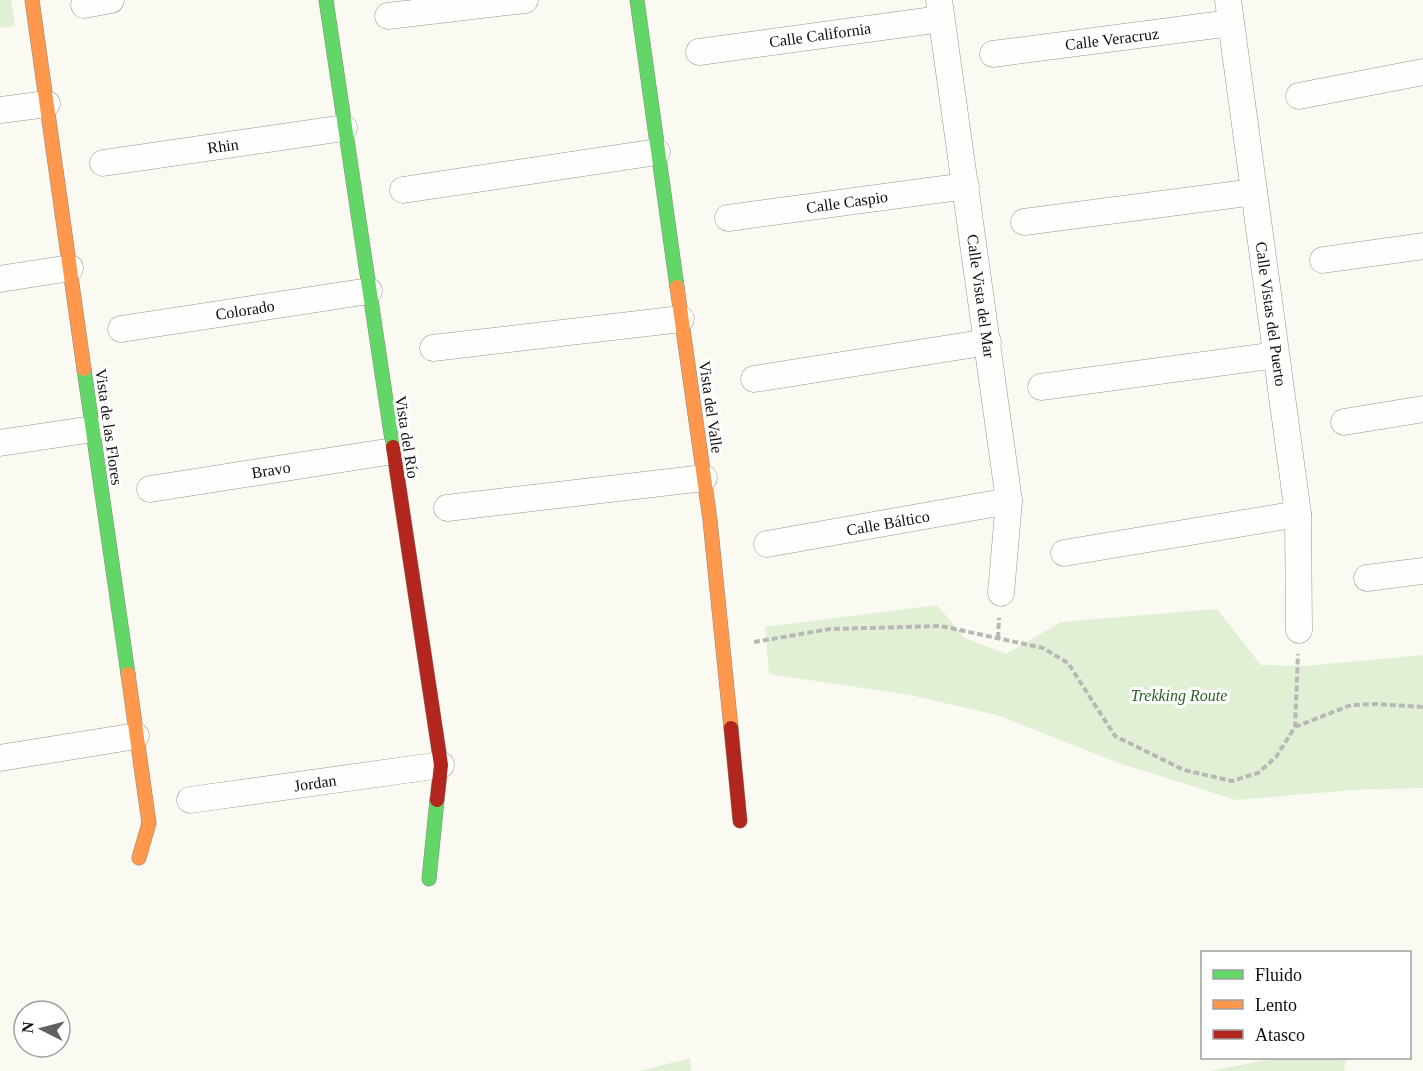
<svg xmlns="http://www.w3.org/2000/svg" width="1423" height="1071" font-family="Georgia,serif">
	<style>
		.green { fill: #e1efd4 }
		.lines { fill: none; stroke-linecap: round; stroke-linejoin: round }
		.street-casing { stroke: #949491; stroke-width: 27 }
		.fast-casing { stroke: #8b8b87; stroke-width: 15 }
		.slow-casing { stroke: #8b8b87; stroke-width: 15 }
		.jam-casing { stroke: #8b8b87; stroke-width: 15 }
		.path { stroke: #b8b8b6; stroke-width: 4; stroke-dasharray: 6 3; stroke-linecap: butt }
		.street { stroke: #fefefd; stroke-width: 26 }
		.fast { stroke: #63d668; stroke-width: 14 }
		.slow { stroke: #ff974d; stroke-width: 14 }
		.jam { stroke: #b3261e; stroke-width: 14 }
		.labels { text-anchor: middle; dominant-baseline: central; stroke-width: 6; stroke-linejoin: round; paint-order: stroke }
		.street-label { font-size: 16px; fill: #0e0e0e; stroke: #fff }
		.park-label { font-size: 16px; font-style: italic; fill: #296123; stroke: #fff }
	</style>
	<rect width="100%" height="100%" fill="#fafaf2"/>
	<!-- green -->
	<g class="green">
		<path d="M0,0H11L15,26L0,28Z"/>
		<path d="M937,605L965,638L1006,654L1061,622L1217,609L1261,665L1305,666L1423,655V788L1354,790L1236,800L1119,763L997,715L910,695L769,674L765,627Z"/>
		<path d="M690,1058L691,1071H640Z"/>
		<path d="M1277,1058H1346L1344,1071H1210Z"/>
	</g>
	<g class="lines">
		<defs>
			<g id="street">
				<path d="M939,0L1009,501L1001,593"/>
				<path d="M1228,0L1298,514L1299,630"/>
				<path d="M84,5L111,0"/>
				<path d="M388,16L525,0"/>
				<path d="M699,52L941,19"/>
				<path d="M993,54L1231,23"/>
				<path d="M1299,96L1423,72"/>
				<path d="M0,110L47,104"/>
				<path d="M103,163L344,128"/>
				<path d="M403,190L657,152"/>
				<path d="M728,218L966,186"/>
				<path d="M1024,222L1254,192"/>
				<path d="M1323,260L1423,246"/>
				<path d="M0,279L70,268"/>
				<path d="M121,329L369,291"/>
				<path d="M433,348L681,319"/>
				<path d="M754,379L988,342"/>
				<path d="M1041,387L1276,355"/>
				<path d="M1344,422L1423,409"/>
				<path d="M0,443L93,429"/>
				<path d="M150,489L393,451"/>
				<path d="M447,508L704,478"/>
				<path d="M767,544L1009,501"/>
				<path d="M1064,553L1298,514"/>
				<path d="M1367,578L1423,571"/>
				<path d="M0,758L136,736"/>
				<path d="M190,800L441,765"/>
			</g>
			<g id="fast">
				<path d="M326,0L393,447"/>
				<path d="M637,0L677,287"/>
				<path d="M84,369L128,674"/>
				<path d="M429,879L437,800"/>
			</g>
			<g id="slow">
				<path d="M32,0L84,369"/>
				<path d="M677,287L710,520L731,728"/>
				<path d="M128,674L149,823L139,858"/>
			</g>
			<g id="jam">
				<path d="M393,447L441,765L437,800"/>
				<path d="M731,728L740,821"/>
			</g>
		</defs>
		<!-- street casing -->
		<use href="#street" class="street-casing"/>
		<!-- fast casing -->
		<use href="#fast" class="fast-casing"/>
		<!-- slow casing -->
		<use href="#slow" class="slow-casing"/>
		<!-- jam casing -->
		<use href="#jam" class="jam-casing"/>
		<!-- path -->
		<g class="path">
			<path d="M998,638L999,618"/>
			<path d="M754,642L830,629L941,626L1043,648L1068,663L1115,736L1184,770L1232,781L1258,773L1276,757L1295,727L1298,654"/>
			<path d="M1295,727L1351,705L1376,704L1423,707"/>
		</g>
		<!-- street -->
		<use href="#street" class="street"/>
		<!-- fast -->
		<use href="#fast" class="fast"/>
		<!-- slow -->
		<use href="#slow" class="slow"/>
		<!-- jam -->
		<use href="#jam" class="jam"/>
	</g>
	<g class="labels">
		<!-- street labels -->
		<g class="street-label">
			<text transform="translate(820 35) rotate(-8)">Calle California</text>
			<text transform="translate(1112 39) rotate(-7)">Calle Veracruz</text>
			<text transform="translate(223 146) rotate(-8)">Rhin</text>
			<text transform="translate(847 202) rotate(-8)">Calle Caspio</text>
			<text transform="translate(981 296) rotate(82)">Calle Vista del Mar</text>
			<text transform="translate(245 310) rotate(-9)">Colorado</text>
			<text transform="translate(1271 314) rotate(82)">Calle Vistas del Puerto</text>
			<text transform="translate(711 407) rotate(82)">Vista del Valle</text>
			<text transform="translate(109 427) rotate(82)">Vista de las Flores</text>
			<text transform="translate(407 437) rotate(81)">Vista del Río</text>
			<text transform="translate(271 470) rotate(-9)">Bravo</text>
			<text transform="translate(888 523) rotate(-10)">Calle Báltico</text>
			<text transform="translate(315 783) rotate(-8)">Jordan</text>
		</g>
		<!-- park labels -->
		<g class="park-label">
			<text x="1179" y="695">Trekking Route</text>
		</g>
	</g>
	<!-- legend -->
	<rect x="1201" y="951" width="210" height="108" fill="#ffffff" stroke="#9f9f9f" stroke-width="1.5"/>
	<rect x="1213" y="970" width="30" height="9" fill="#63d668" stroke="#9f9f9f" stroke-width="1.5"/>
	<text x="1255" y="981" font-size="18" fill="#0e0e0e">Fluido</text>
	<rect x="1213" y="1000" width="30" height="9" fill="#ff974d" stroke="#9f9f9f" stroke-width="1.5"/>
	<text x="1255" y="1011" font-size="18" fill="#0e0e0e">Lento</text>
	<rect x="1213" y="1030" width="30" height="9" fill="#b3261e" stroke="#9f9f9f" stroke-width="1.5"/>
	<text x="1255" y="1041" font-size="18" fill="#0e0e0e">Atasco</text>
	<!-- north arrow -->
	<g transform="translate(42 1029) rotate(276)"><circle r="28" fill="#ffffff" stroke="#9f9f9f" stroke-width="1.5"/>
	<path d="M0-4.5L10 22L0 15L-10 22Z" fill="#61615e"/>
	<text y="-9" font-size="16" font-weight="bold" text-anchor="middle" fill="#0e0e0e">N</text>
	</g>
</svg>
